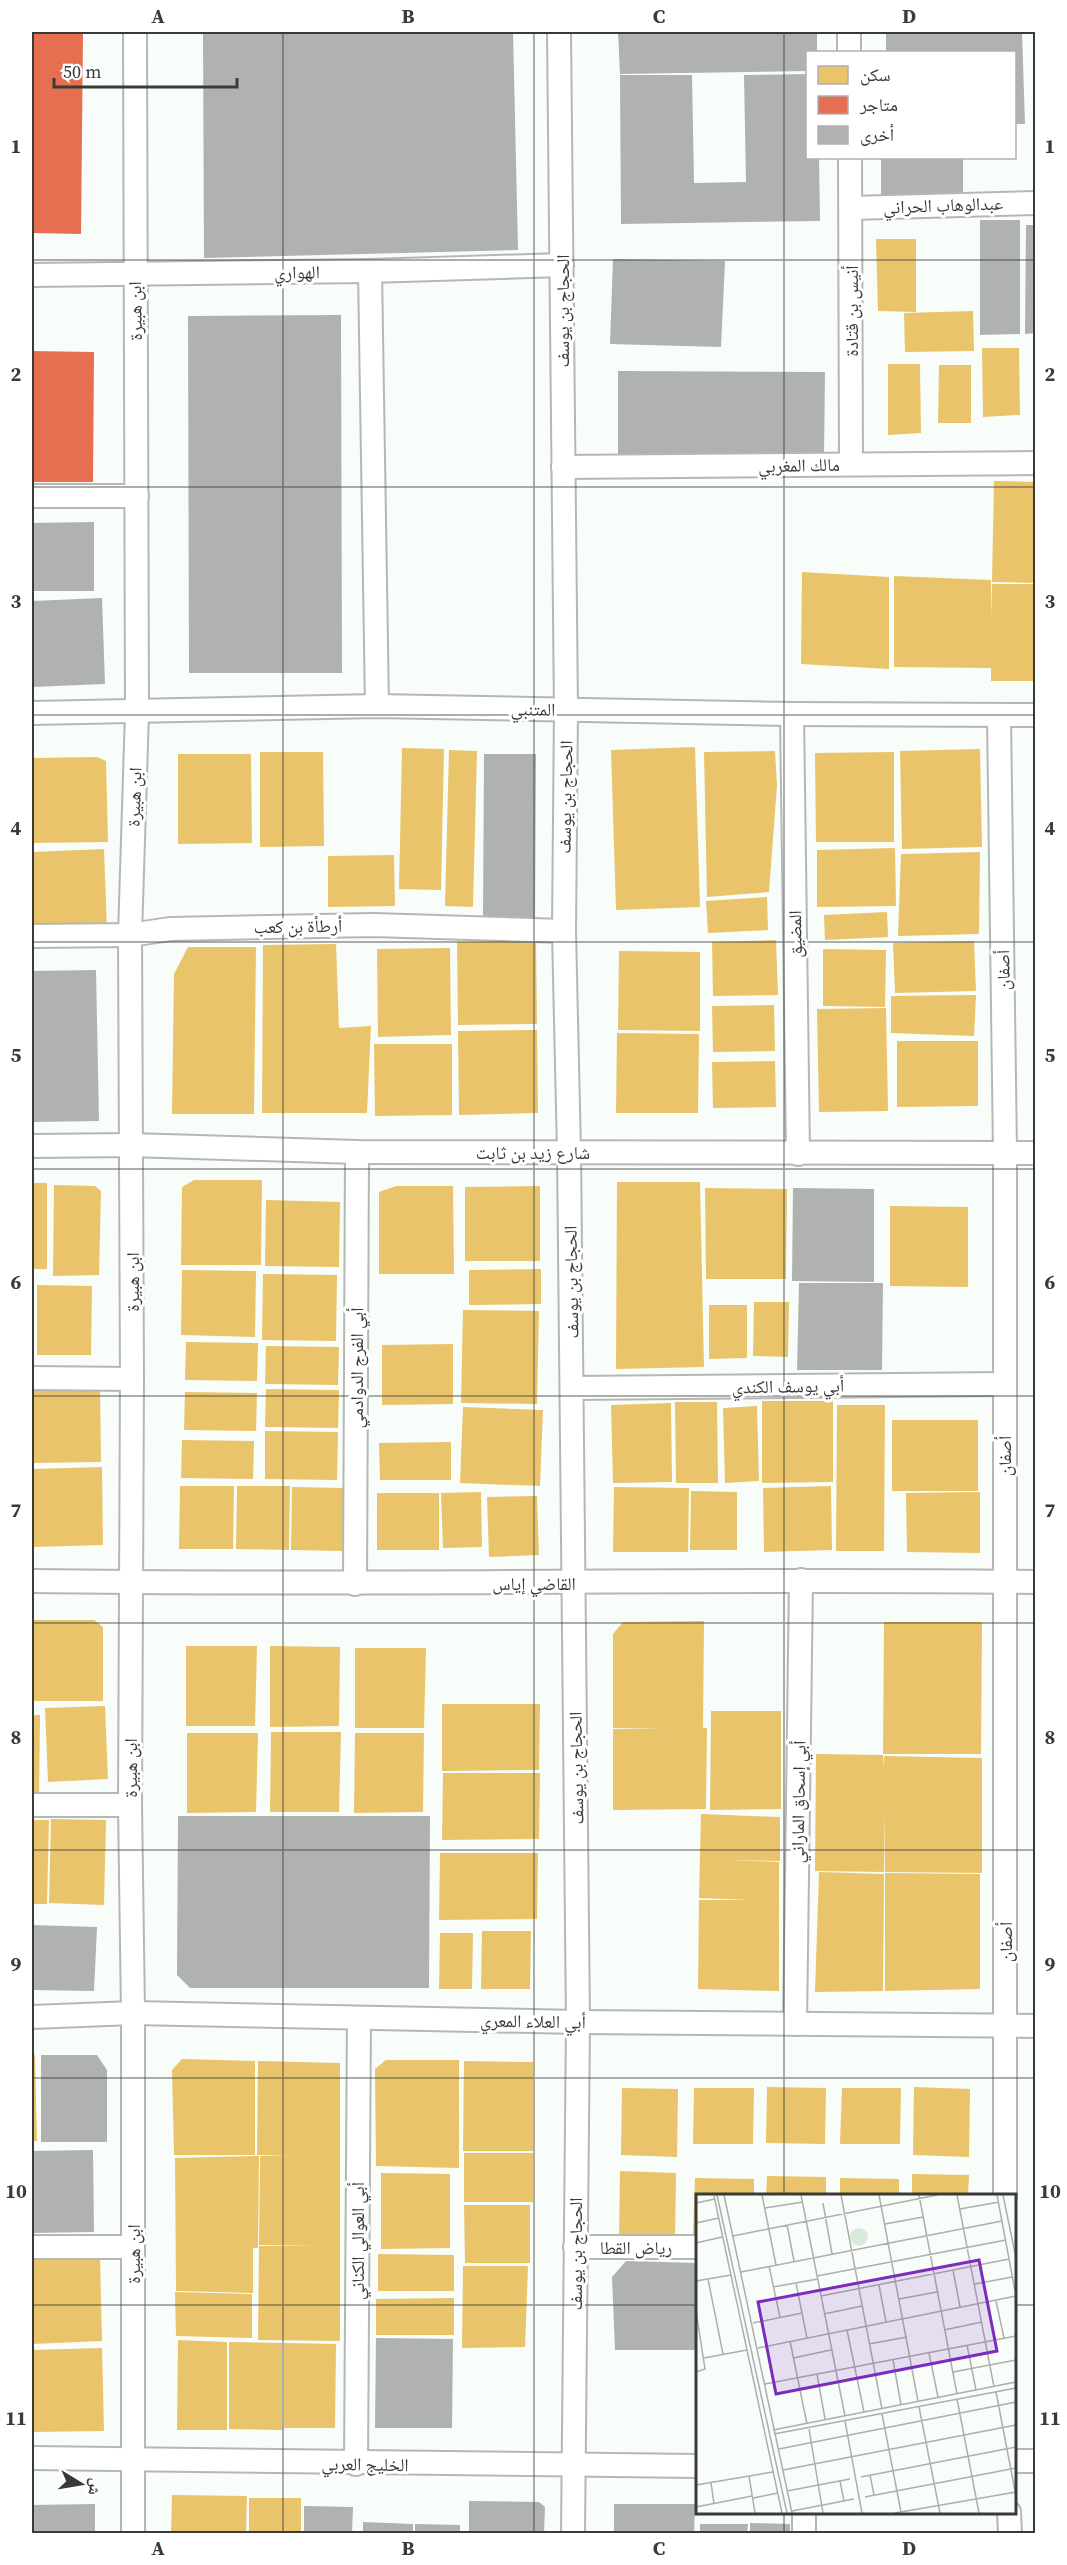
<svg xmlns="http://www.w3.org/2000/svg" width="1067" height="2565" font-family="'Source Serif 4','Noto Naskh Arabic',serif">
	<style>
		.homes { fill: #e9c46a }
		.shops { fill: #e76f51 }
		.building { fill: #afb2af }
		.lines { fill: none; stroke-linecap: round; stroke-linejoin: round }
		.minor-casing { stroke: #b4b8b5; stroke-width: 26 }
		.minor { stroke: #fefffe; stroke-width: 22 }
		.grid { fill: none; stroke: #393b39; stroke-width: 1.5; stroke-opacity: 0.55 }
		.labels { text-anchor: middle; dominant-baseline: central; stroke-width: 6; stroke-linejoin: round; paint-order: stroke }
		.street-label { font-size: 18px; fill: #393b39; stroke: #fff }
		.inset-road { fill: none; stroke: #acafac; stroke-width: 1.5 }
		.view { fill: #7b2cbf; fill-opacity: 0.15; stroke: #7b2cbf; stroke-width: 3 }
		.inset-edge { fill: none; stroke: #393b39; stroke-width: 3 }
		.neatline { fill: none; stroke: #393b39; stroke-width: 2 }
		.grid-label { font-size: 20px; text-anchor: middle; font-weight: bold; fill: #393b39 }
	</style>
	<rect width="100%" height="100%" fill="#f8fdf9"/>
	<!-- homes -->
	<g class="homes">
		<path d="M876,239H916V312L878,311Z"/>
		<path d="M973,311L974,351L905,352L904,313Z"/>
		<path d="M982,348H1019L1020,415L983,417Z"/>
		<path d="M1033,349H1036V380H1034Z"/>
		<path d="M888,364H920L921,433L888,435Z"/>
		<path d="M939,365H971V423H938Z"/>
		<path d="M994,481L1036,482V583L992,582Z"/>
		<path d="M802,572L889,577V669L801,664Z"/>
		<path d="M894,576L991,580V620L992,584H1036V681H991V668L894,667Z"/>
		<path d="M695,747L700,907L616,910L611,750Z"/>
		<path d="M402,748L444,749L441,890L399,889Z"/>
		<path d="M980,749L982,847L902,849L900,751Z"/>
		<path d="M449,750L477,751L473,907L445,906Z"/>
		<path d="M775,751L777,785L769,892L707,897L704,752Z"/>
		<path d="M260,752H323L324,846L260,847Z"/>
		<path d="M894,752V842H816L815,753Z"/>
		<path d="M178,754H251L252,843L178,844Z"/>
		<path d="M97,757L106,761L108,842L32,843V758Z"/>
		<path d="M895,848L896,906L817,907V850Z"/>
		<path d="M104,849L107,929L32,932V852Z"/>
		<path d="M980,852L979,934L898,936L901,854Z"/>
		<path d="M394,855L395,906L328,907V856Z"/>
		<path d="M767,897L768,930L708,933L706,901Z"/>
		<path d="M887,912L888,937L825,940L824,915Z"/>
		<path d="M776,940L778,995L713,996L712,942Z"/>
		<path d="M536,941L537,1024L458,1025L457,942Z"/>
		<path d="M974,941L976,991L895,993L893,943Z"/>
		<path d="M336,944L339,1028L371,1026L367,1113H262L263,945Z"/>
		<path d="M188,947H256L254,1114H172L174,974Z"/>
		<path d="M450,948L451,1035L378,1037L377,949Z"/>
		<path d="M823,949L886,950L885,1007L823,1006Z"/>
		<path d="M619,951L700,952V1031L618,1030Z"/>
		<path d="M976,995L974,1036L891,1033V996Z"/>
		<path d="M774,1005L775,1051L713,1052L712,1006Z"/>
		<path d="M886,1008L888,1111L819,1112L817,1009Z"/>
		<path d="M537,1030L538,1113L459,1115L458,1031Z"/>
		<path d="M617,1033L699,1034L698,1113H616Z"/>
		<path d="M897,1041H978V1106L897,1107Z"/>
		<path d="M374,1044H452V1115L375,1116Z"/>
		<path d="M775,1061L776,1107L713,1108L712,1062Z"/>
		<path d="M194,1180H262L261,1265H181L182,1187Z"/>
		<path d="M617,1182H700L704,1367L616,1369Z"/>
		<rect x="32" y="1183" width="15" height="86"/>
		<path d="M54,1185L95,1186L101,1191L99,1275L53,1276Z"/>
		<path d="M396,1186H453L454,1274H379V1192Z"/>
		<path d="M540,1186V1261H465V1187Z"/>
		<path d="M705,1188L787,1189L786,1279H706Z"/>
		<path d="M266,1200L340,1202L339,1267L265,1266Z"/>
		<path d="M890,1206L968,1207V1287L890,1286Z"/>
		<path d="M541,1269V1304L469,1305V1270Z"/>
		<path d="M182,1270L256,1271L255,1337L181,1335Z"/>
		<path d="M263,1274L337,1275L336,1341L262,1340Z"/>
		<path d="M37,1285L92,1286L91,1355H37Z"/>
		<path d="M754,1302H789L788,1357L753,1356Z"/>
		<path d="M709,1305H747V1358L709,1359Z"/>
		<path d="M463,1310L539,1311L537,1404L461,1403Z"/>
		<path d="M186,1342L258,1343L257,1381L185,1380Z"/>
		<path d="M453,1344V1404L382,1405V1345Z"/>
		<path d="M266,1346L339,1347L338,1385L265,1384Z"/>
		<path d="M100,1384L101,1462L32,1463V1385Z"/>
		<path d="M266,1389L339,1390L338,1428L265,1427Z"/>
		<path d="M185,1392L257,1393L256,1431L184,1430Z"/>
		<path d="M762,1401H833V1482L762,1483Z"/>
		<path d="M675,1402H717L718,1483H676Z"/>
		<path d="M671,1403L672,1482L613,1483L611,1405Z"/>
		<path d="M837,1405H885L884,1551H836Z"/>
		<path d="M757,1406L759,1481L725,1483L723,1408Z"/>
		<path d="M463,1407L543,1410L540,1486L460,1483Z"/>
		<rect x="892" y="1420" width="86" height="71"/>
		<path d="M265,1431L338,1432L337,1480L265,1479Z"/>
		<path d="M182,1440L254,1441L253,1479L181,1478Z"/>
		<path d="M451,1442V1480H380L379,1443Z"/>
		<path d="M102,1467L103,1545L32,1547V1469Z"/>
		<path d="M180,1486H234L233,1549H179Z"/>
		<path d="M237,1486H290L289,1550L236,1549Z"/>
		<path d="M831,1486L832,1550L764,1552L763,1488Z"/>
		<path d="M292,1487L345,1488L344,1551L291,1550Z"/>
		<path d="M614,1487L689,1488L688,1552H613Z"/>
		<path d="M691,1491L737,1492V1550H690Z"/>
		<path d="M481,1492L482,1547L443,1548L441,1493Z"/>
		<path d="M980,1492V1553L907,1552L906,1493Z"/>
		<rect x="377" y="1493" width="62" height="57"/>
		<path d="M537,1496L539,1555L489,1557L487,1497Z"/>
		<path d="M32,1620H94L103,1627V1701H32Z"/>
		<path d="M704,1621L703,1728H707L706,1809L613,1810V1729L664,1728H613V1634L623,1622Z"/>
		<path d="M884,1622H982L981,1754H883Z"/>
		<path d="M186,1646H257L255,1726H186Z"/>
		<path d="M270,1646L340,1647L339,1726L270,1727Z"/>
		<path d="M355,1648H426L424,1728H355Z"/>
		<path d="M442,1704H540L539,1770L442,1771Z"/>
		<path d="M105,1706L108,1779L48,1782L45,1708Z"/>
		<path d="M711,1711H781V1809L710,1810Z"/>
		<path d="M32,1715H40L39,1796H32Z"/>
		<path d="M271,1732H341L339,1812H270Z"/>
		<path d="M187,1733H258L256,1812L187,1813Z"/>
		<path d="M355,1733H424L423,1812L354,1813Z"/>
		<path d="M816,1754L883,1755L884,1768V1756L982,1758V1873L885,1872V1810L884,1872L815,1871Z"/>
		<path d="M443,1773H540L539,1839L442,1840Z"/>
		<path d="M701,1814L780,1817V1861L727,1860L779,1862V1991L698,1989L699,1900H751L699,1898Z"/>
		<path d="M51,1819L106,1820L104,1905L49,1903Z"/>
		<path d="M32,1820H49L47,1904H32Z"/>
		<path d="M440,1853H538L537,1919L439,1920Z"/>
		<path d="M819,1872L884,1874L883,1991L815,1992Z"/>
		<path d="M885,1873L980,1874V1989L885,1991Z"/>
		<path d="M482,1931H531L530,1989H481Z"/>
		<path d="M440,1933H473L472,1989H439Z"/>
		<path d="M32,2055H35L37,2141H32Z"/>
		<path d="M182,2059L255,2061V2155H174L172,2070Z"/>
		<path d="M386,2060H459V2168L376,2166L375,2069Z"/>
		<path d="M258,2061L340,2063V2341L258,2340L259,2246L319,2245H259L260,2156L288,2155H257Z"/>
		<path d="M464,2061L533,2062V2151H463Z"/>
		<path d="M767,2087L826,2088L825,2144L766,2143Z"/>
		<path d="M914,2087L970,2089L969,2157L913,2155Z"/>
		<path d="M622,2088L678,2089L677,2157L621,2155Z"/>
		<path d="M694,2088H754L753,2144H693Z"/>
		<path d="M842,2088H901L900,2144H840Z"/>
		<rect x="464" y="2153" width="69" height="49"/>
		<path d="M259,2156L258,2248H253V2293L176,2291L175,2158Z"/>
		<path d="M620,2171L676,2173L675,2241L619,2239Z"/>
		<path d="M381,2173L450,2174V2248L381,2249Z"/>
		<path d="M912,2174L969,2175L968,2196H912Z"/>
		<path d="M767,2176L826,2177V2196H766Z"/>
		<path d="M695,2178L754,2179V2196H698V2234H693Z"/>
		<path d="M840,2178L899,2179V2196H840Z"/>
		<path d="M464,2205H530V2263H465Z"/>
		<path d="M378,2254L454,2255V2291H378Z"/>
		<path d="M100,2257L102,2341L32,2344V2259Z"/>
		<path d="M463,2266H528L525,2347L462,2348Z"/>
		<path d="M175,2292L252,2294V2338L176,2336Z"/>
		<path d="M454,2298V2335H376V2299Z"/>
		<path d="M178,2340L227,2342V2430H177Z"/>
		<path d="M229,2342L282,2343V2430L229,2429Z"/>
		<path d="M284,2343L336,2344L335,2428H284Z"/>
		<path d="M102,2348L104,2431L32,2432V2350Z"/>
		<path d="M172,2495L247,2496L246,2534H171Z"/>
		<rect x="249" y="2498" width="52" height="36"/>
	</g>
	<!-- shops -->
	<g class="shops">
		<path d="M32,32H83L81,234L32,233Z"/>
		<path d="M32,351L94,352L93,482H32Z"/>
	</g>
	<!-- building -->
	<g class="building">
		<path d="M203,32H513L518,250L204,258Z"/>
		<path d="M618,32H817V52H808V71L620,74Z"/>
		<path d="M886,32H1022L1025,124H1014V52H886Z"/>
		<path d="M808,74V158H819L820,221L621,224L620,75H692L694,183L746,182L744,75Z"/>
		<rect x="881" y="158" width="82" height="44"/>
		<path d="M980,220H1020V334L980,335Z"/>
		<path d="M1026,225H1036V333L1025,334Z"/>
		<path d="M613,259L725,261L721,347L610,344Z"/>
		<path d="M341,315L342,673H189L188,316Z"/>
		<path d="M618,371L825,372L824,457L618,458Z"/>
		<path d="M94,522V591H32V523Z"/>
		<path d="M102,598L105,684L32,687V601Z"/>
		<path d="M484,754H536L535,918L483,917Z"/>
		<path d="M96,970L99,1121L32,1122V971Z"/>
		<path d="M793,1188L874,1189V1282L792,1281Z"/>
		<path d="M799,1283H883L882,1370H797Z"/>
		<path d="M178,1816H430L429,1988H190L177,1975Z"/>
		<path d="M32,1925L97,1927L94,1991L32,1990Z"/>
		<path d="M41,2055H97L107,2070V2142H41Z"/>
		<path d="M93,2150L94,2232L32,2233V2151Z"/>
		<path d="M626,2261L698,2263V2350H615L612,2277Z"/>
		<path d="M376,2338L453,2339L452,2428H375Z"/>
		<path d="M469,2501L539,2502L545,2507L544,2534H469Z"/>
		<path d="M95,2504V2534H32V2505Z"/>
		<path d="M614,2504H695L694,2534H614Z"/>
		<path d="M304,2506L353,2507L352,2534H304Z"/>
		<path d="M363,2522L413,2524V2534H363Z"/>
		<path d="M750,2523L790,2524V2534H750Z"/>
		<path d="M415,2524L460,2525V2534H415Z"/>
		<path d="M700,2524H748L747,2534H700Z"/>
	</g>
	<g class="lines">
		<defs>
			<g id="minor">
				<path d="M559,32L566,710L564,931L569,1152L578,2022L573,2534"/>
				<path d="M849,32V52"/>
				<path d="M850,158L851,464"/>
				<path d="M851,208L1036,203"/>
				<path d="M370,271L377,706"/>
				<path d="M32,275L370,271L562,265"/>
				<path d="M563,467L1036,463"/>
				<path d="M32,496H137"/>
				<path d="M32,713L377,706L792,714L1036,715"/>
				<path d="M792,714L798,1154"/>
				<path d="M999,716L1005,1153V2196"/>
				<path d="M32,936L130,935L170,929L373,925L564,931"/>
				<path d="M32,1146L131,1145L357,1152L1036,1153"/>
				<path d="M32,1378L132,1379"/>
				<path d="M572,1388L1004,1384"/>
				<path d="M32,1581C366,1586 701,1578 1036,1582"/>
				<path d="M355,1584L357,1152"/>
				<path d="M32,1805H130"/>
				<path d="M32,2017L133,2013L578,2022L1036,2026"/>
				<path d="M795,2024L801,1580"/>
				<path d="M32,2247H133"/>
				<path d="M575,2247H698"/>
				<path d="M32,2458L698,2466"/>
				<path d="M1014,2461H1036"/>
				<path d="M356,2464L359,2018"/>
				<path d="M1009,2512L1010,2534"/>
				<path d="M133,2534V2013L130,1805L132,1379L130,935L137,712L135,32"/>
				<path d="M804,2534V2512"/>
			</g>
		</defs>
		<!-- minor casing -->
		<use href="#minor" class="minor-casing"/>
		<!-- minor -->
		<use href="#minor" class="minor"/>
	</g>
	<!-- grid -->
	<path class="grid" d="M283,32V2534M534,32V2534M784,32V2196M32,260H1036M32,487H1036M32,715H1036M32,942H1036M32,1169H1036M32,1396H1036M32,1623H1036M32,1850H1036M32,2078H1036M32,2305H698M1014,2305H1036M784,2512V2534"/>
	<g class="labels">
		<!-- street labels -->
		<g class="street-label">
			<text transform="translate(943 205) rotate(-2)">عبدالوهاب الحراني</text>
			<text transform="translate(297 272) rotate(-1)">الهواري</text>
			<text transform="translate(135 311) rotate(-91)">ابن هبيرة</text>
			<text transform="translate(562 311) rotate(-90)">الحجاج بن يوسف</text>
			<text transform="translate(851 311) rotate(-90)">أنيس بن قتادة</text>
			<text transform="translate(799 465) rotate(-1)">مالك المغربي</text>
			<text transform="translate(533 709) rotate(1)">المتنبي</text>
			<text transform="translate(134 797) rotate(-88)">ابن هبيرة</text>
			<text transform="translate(565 797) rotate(-89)">الحجاج بن يوسف</text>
			<text transform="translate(298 926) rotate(-1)">أرطأة بن كعب</text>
			<text transform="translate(795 934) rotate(-91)">المضيق</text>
			<text transform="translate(1003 970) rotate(-91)">أصفان</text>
			<text x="533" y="1152">شارع زيد بن ثابت</text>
			<text transform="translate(132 1282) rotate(-90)">ابن هبيرة</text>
			<text transform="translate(571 1282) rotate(-91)">الحجاج بن يوسف</text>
			<text transform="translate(356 1368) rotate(-90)">أبي الفرج الدوادمي</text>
			<text transform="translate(788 1386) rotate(-1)">أبي يوسف الكندي</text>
			<text transform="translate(1004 1456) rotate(-90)">أصفان</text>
			<text x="534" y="1583">القاضي إياس</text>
			<text transform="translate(130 1768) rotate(-90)">ابن هبيرة</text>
			<text transform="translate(576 1768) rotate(-91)">الحجاج بن يوسف</text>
			<text transform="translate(798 1802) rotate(-89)">أبي إسحاق الماراني</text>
			<text transform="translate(1005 1942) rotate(-90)">أصفان</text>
			<text transform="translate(533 2021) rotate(1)">أبي العلاء المعري</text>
			<text transform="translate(357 2241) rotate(-90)">أبي العوالي الكناني</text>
			<text x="636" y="2247">رياض القطا</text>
			<text transform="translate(133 2254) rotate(-90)">ابن هبيرة</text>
			<text transform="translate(575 2254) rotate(-90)">الحجاج بن يوسف</text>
			<text transform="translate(365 2464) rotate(1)">الخليج العربي</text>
		</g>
	</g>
	<!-- overview -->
	<g transform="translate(696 2194)">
		<rect width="320" height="320" fill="#f8fdf9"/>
		<path d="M154 43a9 9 0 1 1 18 0a9 9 0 1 1-18 0Z" fill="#d8eada"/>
		<path class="inset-road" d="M21,1L91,319M28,1L96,319M66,1L80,71M105,1L149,222M145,1L186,215M183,1L222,207M223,1L261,200M261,1L298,193M301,1L320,102M307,1L320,64M18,2L86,319M0,9L19,5M127,9L136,60M69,14L107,8M264,15L303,8M0,29L23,24M189,30L227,23M91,31L98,67M37,42L241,1M0,49L26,43M73,72L84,123M257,76L264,113M45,78L306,27M121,82L310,46M12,85L27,160M0,87L35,81M100,89L111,144M279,90L316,83M183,91L190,128M77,93L122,85M125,102L313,65M203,105L241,98M300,107L308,144M0,117L9,175L0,178M128,120L166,112M57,129L106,119M151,136L168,218M248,136L286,128M94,147L111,230M173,150L211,143M271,151L280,196M62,154L320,102M233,159L242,203M8,164L51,156M97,164L135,156M197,166L205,211M257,178L320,166M121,180L129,225M69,190L320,142M300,198L320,302M261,205L283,319M223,213L244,319M186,220L205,318M149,227L166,319M113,235L127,319M77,236L320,188M78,240L320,194M83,255L320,208M87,276L320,231M174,281L178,301M53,282L59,319M165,283L320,253M144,287L148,307M15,289L18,310M0,291L77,278M91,297L154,285M169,303L320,274M57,304L82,299M0,313L56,302M96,317L158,305M199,319L320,298"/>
		<path class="view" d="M283,66L301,157L80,200L62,108Z"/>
		<rect width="320" height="320" class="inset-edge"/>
	</g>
	<!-- border -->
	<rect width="1067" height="2565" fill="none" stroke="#ffffff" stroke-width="66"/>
	<!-- legend -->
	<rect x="806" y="51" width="210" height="108" fill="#ffffff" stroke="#b0b1b0" stroke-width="1.5"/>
	<rect x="818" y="66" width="30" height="18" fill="#e9c46a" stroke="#b0b1b0" stroke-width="1.5"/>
	<text x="860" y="81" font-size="18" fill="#393b39">سكن</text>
	<rect x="818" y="96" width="30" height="18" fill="#e76f51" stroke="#b0b1b0" stroke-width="1.5"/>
	<text x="860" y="111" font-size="18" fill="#393b39">متاجر</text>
	<rect x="818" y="126" width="30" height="18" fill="#afb2af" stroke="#b0b1b0" stroke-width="1.5"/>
	<text x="860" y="141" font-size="18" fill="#393b39">أخرى</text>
	<!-- north arrow -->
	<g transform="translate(81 2484) rotate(101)" stroke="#ffffff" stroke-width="4.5" paint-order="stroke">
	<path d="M0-4.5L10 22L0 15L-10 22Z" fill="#393b39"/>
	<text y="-9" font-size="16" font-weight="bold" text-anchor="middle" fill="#393b39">ش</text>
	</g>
	<!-- scale -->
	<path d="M54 78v9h183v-9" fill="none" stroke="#393b39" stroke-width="3"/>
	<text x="63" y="78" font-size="18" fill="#393b39" stroke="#ffffff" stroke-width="4.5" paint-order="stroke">50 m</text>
	<rect x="33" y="33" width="1001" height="2499" class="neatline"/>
	<g class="grid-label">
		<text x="158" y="23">A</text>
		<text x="408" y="23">B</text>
		<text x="659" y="23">C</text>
		<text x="909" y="23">D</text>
		<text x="16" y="153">1</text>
		<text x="1050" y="153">1</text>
		<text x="16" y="381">2</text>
		<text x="1050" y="381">2</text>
		<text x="16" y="608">3</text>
		<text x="1050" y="608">3</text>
		<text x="16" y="835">4</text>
		<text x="1050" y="835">4</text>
		<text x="16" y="1062">5</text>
		<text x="1050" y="1062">5</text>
		<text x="16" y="1289">6</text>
		<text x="1050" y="1289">6</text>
		<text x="16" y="1517">7</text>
		<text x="1050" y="1517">7</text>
		<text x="16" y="1744">8</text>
		<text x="1050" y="1744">8</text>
		<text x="16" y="1971">9</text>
		<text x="1050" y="1971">9</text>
		<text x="16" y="2198">10</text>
		<text x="1050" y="2198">10</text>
		<text x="16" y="2425">11</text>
		<text x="1050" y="2425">11</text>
		<text x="158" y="2555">A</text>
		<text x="408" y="2555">B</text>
		<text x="659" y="2555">C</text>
		<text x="909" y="2555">D</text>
	</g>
</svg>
